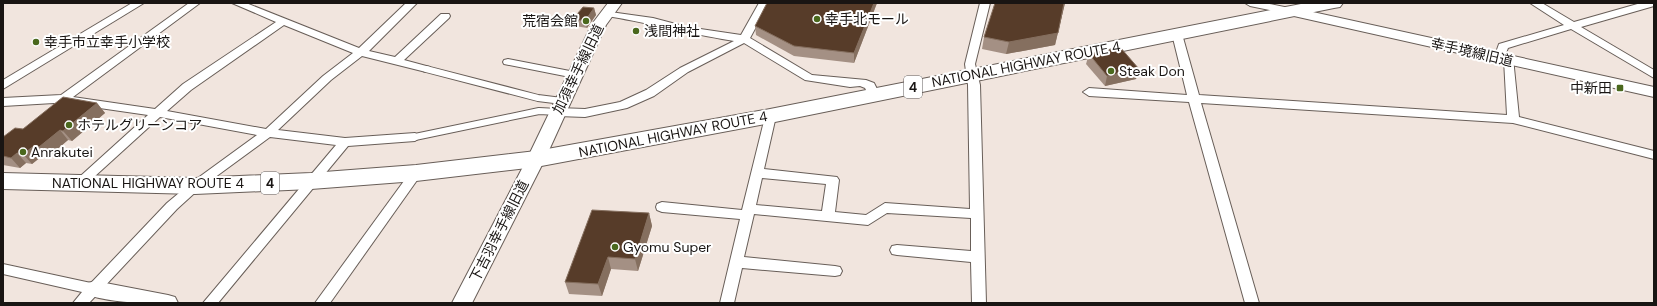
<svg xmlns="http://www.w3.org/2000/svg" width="1657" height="306" font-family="'DM Sans','Noto Sans JP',sans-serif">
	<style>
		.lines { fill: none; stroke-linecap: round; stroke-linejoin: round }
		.lane-casing { stroke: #685e58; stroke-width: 8 }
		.street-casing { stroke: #685e58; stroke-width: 2 }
		.secondary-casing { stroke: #685e58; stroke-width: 2 }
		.highway-casing { stroke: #685e58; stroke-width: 2 }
		.lane { stroke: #fff; stroke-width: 6 }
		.street { fill: #fff; fill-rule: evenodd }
		.secondary { fill: #fff; fill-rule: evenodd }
		.highway { fill: #fff; fill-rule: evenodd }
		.wall { fill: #a49084 }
		.shaded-wall { fill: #856f5f }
		.building { fill: #573c29; stroke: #856f5f }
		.poi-dot { fill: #4a681d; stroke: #fff; stroke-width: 1.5 }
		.labels { text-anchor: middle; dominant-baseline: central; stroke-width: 4; stroke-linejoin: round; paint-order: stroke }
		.shield { fill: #fff; stroke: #5e5b5a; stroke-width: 1 }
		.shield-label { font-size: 13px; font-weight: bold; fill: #191513 }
		.poi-label { font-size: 14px; fill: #191513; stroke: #fff; text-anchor: start }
		.street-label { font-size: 14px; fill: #191513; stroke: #fff }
	</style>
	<rect width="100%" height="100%" fill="#f1e5de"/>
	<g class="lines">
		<defs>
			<g id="lane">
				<path d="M426,69L538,98L562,101"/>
				<path d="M415,137L539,111L558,112"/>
			</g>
			<g id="street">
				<path d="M132,3H144L3,89V80Z"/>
				<path d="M189,3H200L73,97L155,109L183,84L276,22L232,3H246L359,48L406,3H417L369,51L395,57L441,14H449L450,16L449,18L404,60L430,67L431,69L430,71L426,72L362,56L331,80L278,130L345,138L415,133L421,137L415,141L348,146L218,303H203L336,145L270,137L199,189L177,209L89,303H73L82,292L3,274V264L91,283L167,203L191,183L257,135L160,117L83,187H75L73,184L75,181L148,115L65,103L59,106L54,103L3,106V98L61,95ZM284,25L353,53L323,76L266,129L167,111L191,90Z"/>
				<path d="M759,3H769L750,38L812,75L866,80L874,83L880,95L878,98H870L865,88L860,86L850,87L805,80L744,43L688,72L654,96L627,108L585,117L558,116L552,112L558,108L585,109L620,102L646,90L680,68L734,41C691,34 650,23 607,16L603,15L602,13L603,11L653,18L687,27L741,35Z"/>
				<path d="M980,3H990L975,64L980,85L986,303H972L971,262L897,255L892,254L890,250L892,246L897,245L971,251V218L887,213L868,225L754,214L744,257L835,266L840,267L842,271L840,275L835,276L742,268L734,303H720L740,219L662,212L657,210L656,207L657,204L662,202L742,210L766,113L770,112L776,116L764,169L837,177L839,180L835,212L866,215L885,203L970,209L968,85L965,64ZM762,178L826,184L822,211L756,205Z"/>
				<path d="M1245,3H1265L1294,9L1295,11L1290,14L1250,6Z"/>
				<path d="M1530,3H1542L1574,22L1641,3H1654V6L1581,27L1654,70V78L1571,29L1508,48L1503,60H1495L1494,58L1499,44L1564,25Z"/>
				<path d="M1177,31L1182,34L1199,95L1507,115L1504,60L1505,58H1513L1519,117L1654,151V159L1513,123L1201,103L1259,303H1245L1189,102L1089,96L1083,92L1089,88L1187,95L1172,34Z"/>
				<path d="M508,59L575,72L580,75L575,78L504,64L503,62L504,60Z"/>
				<path d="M416,169L420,170L422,173L420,176L330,303H315L412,170Z"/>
			</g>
			<g id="secondary">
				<path d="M608,3H622L606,25L545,159L472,303H452L527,159L592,24Z"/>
				<path d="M1290,7L1654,87V97L1285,14L1283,11L1285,8Z"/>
				<path d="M95,281L168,295L175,297L178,303C147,303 117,304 88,295L85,289L88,283Z"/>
			</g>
			<path id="highway" d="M1306,3H1343L1340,7L1334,8L770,123L536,167L416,181L311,189L195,194L3,189V173L195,178L311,173L416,165L536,151L770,109Z"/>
		</defs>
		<!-- lane casing -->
		<use href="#lane" class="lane-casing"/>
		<!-- street casing -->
		<use href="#street" class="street-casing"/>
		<!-- secondary casing -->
		<use href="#secondary" class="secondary-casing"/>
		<!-- highway casing -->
		<use href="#highway" class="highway-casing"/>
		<!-- lane -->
		<use href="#lane" class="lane"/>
		<!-- street -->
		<use href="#street" class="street"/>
		<!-- secondary -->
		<use href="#secondary" class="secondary"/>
		<!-- highway -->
		<use href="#highway" class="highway"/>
	</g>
	<!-- wall -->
	<g class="wall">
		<path d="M877,3L854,63L794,56L756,35L755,26Z"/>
		<path d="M1065,3L1055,45L1006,54L982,49L984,37Z"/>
		<path d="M594,8L596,15L587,28L575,26L573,19Z"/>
		<path d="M1089,54L1139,69L1136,79L1105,86L1086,64Z"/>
		<path d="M97,103L105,113L72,141L68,140L48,157L42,156L32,164L26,163L20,168L3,165V137Z"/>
		<path d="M649,213L652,226L638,271L611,269L602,296L569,294L565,282Z"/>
	</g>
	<!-- shaded-wall -->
	<g class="shaded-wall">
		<path d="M874,3H877L854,63V53Z"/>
		<path d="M1065,3L1055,45L1006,54L1009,42Z"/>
		<path d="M594,8L596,15L587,28L585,21Z"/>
		<path d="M1139,69L1136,79L1105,86L1107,76Z"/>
		<path d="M97,103L105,113L72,141L63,131Z"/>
		<path d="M60,130L68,140L48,157L39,147Z"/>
		<path d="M34,146L42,156L32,164L23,154Z"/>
		<path d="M17,153L26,163L20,168L11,158Z"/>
		<path d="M649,213L652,226L638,271L635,259Z"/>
		<path d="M608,257L611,269L602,296L598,284Z"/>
	</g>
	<!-- building -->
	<g class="building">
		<path d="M767,3H874L854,53L794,46L755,26Z"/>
		<path d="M995,3H1064L1058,33L1009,42L984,37Z"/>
		<path d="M583,7L594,8L585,21L573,19Z"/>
		<path d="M1120,47L1139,69L1107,76L1089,54Z"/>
		<path d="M63,97L97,103L63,131L60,130L39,147L34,146L23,154L17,153L11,158L3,156V137L15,128L23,129Z"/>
		<path d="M592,210L649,213L635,259L608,257L598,284L565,282Z"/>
	</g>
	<!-- markers -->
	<g class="poi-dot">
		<circle cx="817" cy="19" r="4"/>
		<circle cx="586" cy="21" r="4"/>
		<circle cx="636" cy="31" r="4"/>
		<circle cx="36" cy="42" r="4"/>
		<circle cx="1111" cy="71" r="4"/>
		<rect x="1616" y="84" width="8" height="8" rx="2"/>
		<circle cx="69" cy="125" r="4"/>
		<circle cx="23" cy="152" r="4"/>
		<circle cx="615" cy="247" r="4"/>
	</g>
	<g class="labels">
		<!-- shield labels -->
		<g class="shield">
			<rect x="904" y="76" width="18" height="22" rx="3"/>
			<rect x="261" y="172" width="18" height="22" rx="3"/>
		</g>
		<g class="shield-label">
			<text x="913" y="87">4</text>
			<text x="270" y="183">4</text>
		</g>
		<!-- poi labels -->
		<g class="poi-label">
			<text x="825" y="19">幸手北モール</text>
			<text x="578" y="21" text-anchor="end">荒宿会館</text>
			<text x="644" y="31">浅間神社</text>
			<text x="44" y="42">幸手市立幸手小学校</text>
			<text x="1119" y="71">Steak Don</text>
			<text x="1612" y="88" text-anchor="end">中新田</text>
			<text x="77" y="125">ホテルグリーンコア</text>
			<text x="31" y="152">Anrakutei</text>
			<text x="623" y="247">Gyomu Super</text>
		</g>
		<!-- street labels -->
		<g class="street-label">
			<text transform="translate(1472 52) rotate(13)">幸手境線旧道</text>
			<text transform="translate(1026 64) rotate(-11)">NATIONAL HIGHWAY ROUTE 4</text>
			<text transform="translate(578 69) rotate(-64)">加須幸手線旧道</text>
			<text transform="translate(673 134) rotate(-11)">NATIONAL HIGHWAY ROUTE 4</text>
			<text x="148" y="183">NATIONAL HIGHWAY ROUTE 4</text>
			<text transform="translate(499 231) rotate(-63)">下吉羽幸手線旧道</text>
		</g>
	</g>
	<!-- border -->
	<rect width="1657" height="306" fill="none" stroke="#191513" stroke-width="8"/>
</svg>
